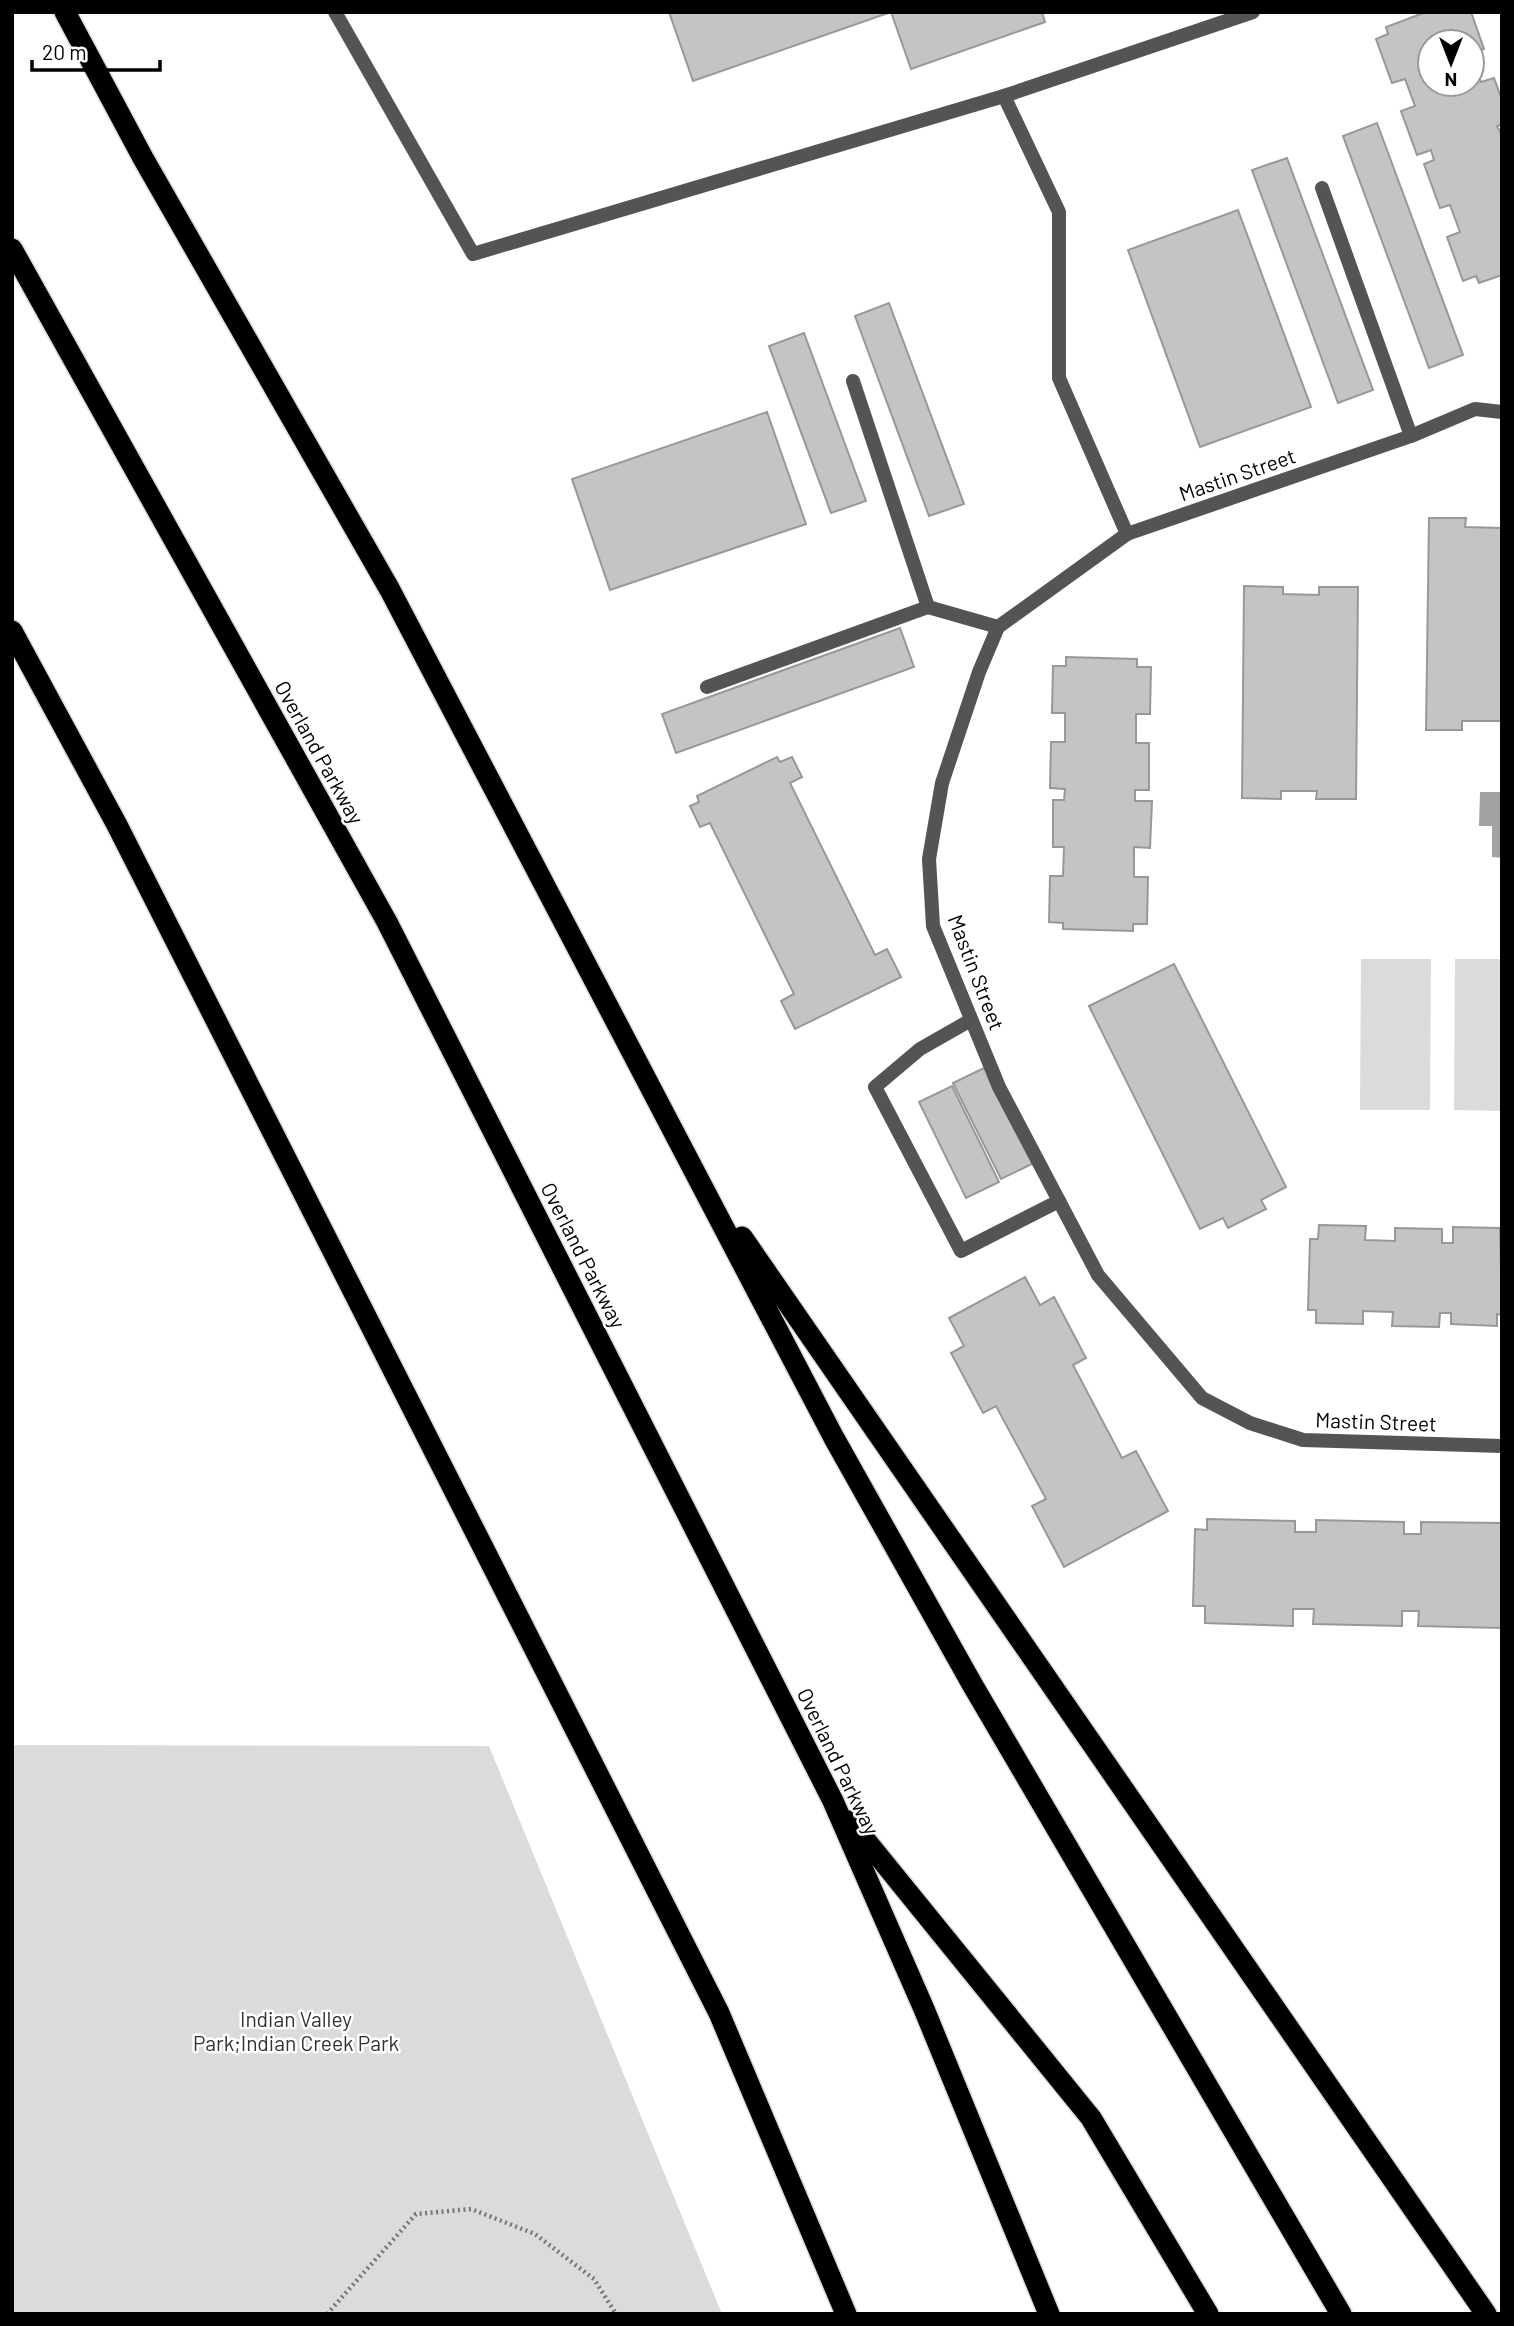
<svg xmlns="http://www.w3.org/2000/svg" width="1514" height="2326" font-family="Barlow,sans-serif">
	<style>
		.green { fill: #dbdbdb }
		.water { fill: #a2a2a2 }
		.building { fill: #c4c4c4; stroke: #989898; stroke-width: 2 }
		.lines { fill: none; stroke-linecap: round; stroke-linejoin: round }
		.motorway-casing { stroke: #dbdbdb; stroke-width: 24 }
		.path { stroke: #767676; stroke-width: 4.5; stroke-dasharray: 2 3.5; stroke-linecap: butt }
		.service { stroke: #545454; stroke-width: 14 }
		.minor { stroke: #545454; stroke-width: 14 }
		.motorway { stroke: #000; stroke-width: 21 }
		.labels { text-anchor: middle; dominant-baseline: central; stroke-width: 5; stroke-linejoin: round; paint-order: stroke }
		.street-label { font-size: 21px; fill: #000; stroke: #fff }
		.park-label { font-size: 21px; fill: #323232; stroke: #fff }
	</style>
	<rect width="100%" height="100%" fill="#fff"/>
	<!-- green -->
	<g class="green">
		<path d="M1361,959H1431L1430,1110H1360Z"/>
		<path d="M1455,959H1502V1111L1454,1110Z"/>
		<path d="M12,1745L489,1746L722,2314H12Z"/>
	</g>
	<!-- water -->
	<path class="water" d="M1480,792H1502V858L1492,857V826H1479Z"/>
	<!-- building -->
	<g class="building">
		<path d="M669,12H1042L1045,22L911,69L891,12L693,81Z"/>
		<path d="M1426,12H1471L1484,49L1472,54V42H1430V84H1472V58L1481,82L1494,78L1502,100V124L1497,126L1502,136V275L1479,283L1476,276L1463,281L1447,237L1460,232L1450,205L1440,208L1424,164L1434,160L1431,150L1417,155L1401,111L1415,106L1405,79L1392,83L1376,39L1388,34L1386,27Z"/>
		<path d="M1377,123L1463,355L1429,368L1343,136Z"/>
		<path d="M1287,158L1373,390L1338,403L1252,170Z"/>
		<path d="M1238,210L1311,407L1200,447L1128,250Z"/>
		<path d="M889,303L964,504L929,516L855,316Z"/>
		<path d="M804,333L866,501L831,513L769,346Z"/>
		<path d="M767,412L806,524L610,590L572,479Z"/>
		<path d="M1429,518H1466L1465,527L1502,528V721H1462V730H1426Z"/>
		<path d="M1244,586L1283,587V594L1319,595V587H1358L1356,799H1316L1317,791H1281V799L1242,798Z"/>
		<path d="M900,628L914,667L676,753L662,714Z"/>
		<path d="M1066,657L1137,659V667H1151L1150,714H1136V743H1149V790H1135V801H1152L1150,848L1134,847V877H1148L1147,924H1133V931L1063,929V923L1049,922L1050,876H1063L1064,847H1053V800H1064L1065,789L1050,788L1051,742H1065V713H1052L1053,666H1066Z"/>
		<path d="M777,757L780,762L792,757L802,777L790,783L875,955L887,949L901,977L795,1029L781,1001L794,994L710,823L700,827L690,806L699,802L697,796Z"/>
		<path d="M1174,964L1286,1187L1261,1200L1266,1209L1228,1228L1223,1218L1200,1229L1089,1006Z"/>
		<path d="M986,1067L1034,1163L1001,1179L953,1083Z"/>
		<path d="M952,1086L999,1182L966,1198L919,1102Z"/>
		<path d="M1319,1225L1366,1226L1365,1240L1395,1241V1228L1442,1229V1243H1453V1227L1500,1228L1502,1315L1497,1314V1326L1451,1324V1313H1440L1439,1327L1392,1326L1393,1312L1363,1311V1324L1316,1323V1310H1308L1310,1239H1318Z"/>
		<path d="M1025,1277L1040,1305L1054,1297L1086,1358L1073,1365L1122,1458L1136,1451L1168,1511L1064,1567L1032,1506L1046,1499L996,1406L983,1413L951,1353L964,1346L949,1318Z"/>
		<path d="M1207,1519L1295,1521V1532H1316V1520L1404,1522V1534H1421V1522L1502,1523V1628L1418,1626L1419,1611H1402V1626L1313,1624L1314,1609H1293V1626L1205,1623V1606H1193L1195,1529L1207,1530Z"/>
	</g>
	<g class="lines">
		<defs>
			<g id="motorway">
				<path d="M65,12L143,158L390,590L834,1438L972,1684L1341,2314"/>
				<path d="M12,249L387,922L833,1801L924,2009L1049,2314"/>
				<path d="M12,631L117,825L719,2013L846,2314"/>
				<path d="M742,1237L1486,2314"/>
				<path d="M850,1821L1091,2118L1208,2314"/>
			</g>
		</defs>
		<!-- motorway casing -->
		<use href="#motorway" class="motorway-casing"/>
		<!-- path -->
		<path class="path" d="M327,2314L416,2214L471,2209L535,2234L594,2279L616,2314"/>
		<!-- service -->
		<g class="service">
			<path d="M335,12L473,254L1004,96L1253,12"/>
			<path d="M1004,96L1059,212V378L1127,534"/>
			<path d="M853,381L928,607"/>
			<path d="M707,687L928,607L998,627"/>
			<path d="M971,1020L920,1049L875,1087L961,1251L1059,1201"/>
		</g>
		<!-- minor -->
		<g class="minor">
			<path d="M1322,188L1411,436"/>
			<path d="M1502,412L1475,409L1411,436L1127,534L998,627L979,672L942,783L929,859L933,926L999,1087L1098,1275L1202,1398L1250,1423L1303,1440L1502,1446"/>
		</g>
		<!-- motorway -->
		<use href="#motorway" class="motorway"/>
	</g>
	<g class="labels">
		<!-- street labels -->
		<g class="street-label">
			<text transform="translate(1237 474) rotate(-19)">Mastin Street</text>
			<text transform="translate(320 752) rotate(61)">Overland Parkway</text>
			<text transform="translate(977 972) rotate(69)">Mastin Street</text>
			<text transform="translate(584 1255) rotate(63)">Overland Parkway</text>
			<text transform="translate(1376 1421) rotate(2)">Mastin Street</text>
			<text transform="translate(839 1761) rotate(64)">Overland Parkway</text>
		</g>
		<!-- park labels -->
		<g class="park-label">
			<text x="296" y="2018">Indian Valley<tspan x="296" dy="24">Park;Indian Creek Park</tspan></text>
		</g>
	</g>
	<!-- border -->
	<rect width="1514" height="2326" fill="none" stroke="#000000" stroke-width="28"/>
	<!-- north arrow -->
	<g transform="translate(1451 63) rotate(180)"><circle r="33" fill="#ffffff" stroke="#999999" stroke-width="2"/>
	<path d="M0-5L12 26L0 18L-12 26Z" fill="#000000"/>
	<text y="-10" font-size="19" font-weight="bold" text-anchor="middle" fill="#000000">N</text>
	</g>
	<!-- scale -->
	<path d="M32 60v10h128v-10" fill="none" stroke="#000000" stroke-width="3.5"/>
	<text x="42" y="60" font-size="21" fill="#000000" stroke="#ffffff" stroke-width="5" paint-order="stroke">20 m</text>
</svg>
